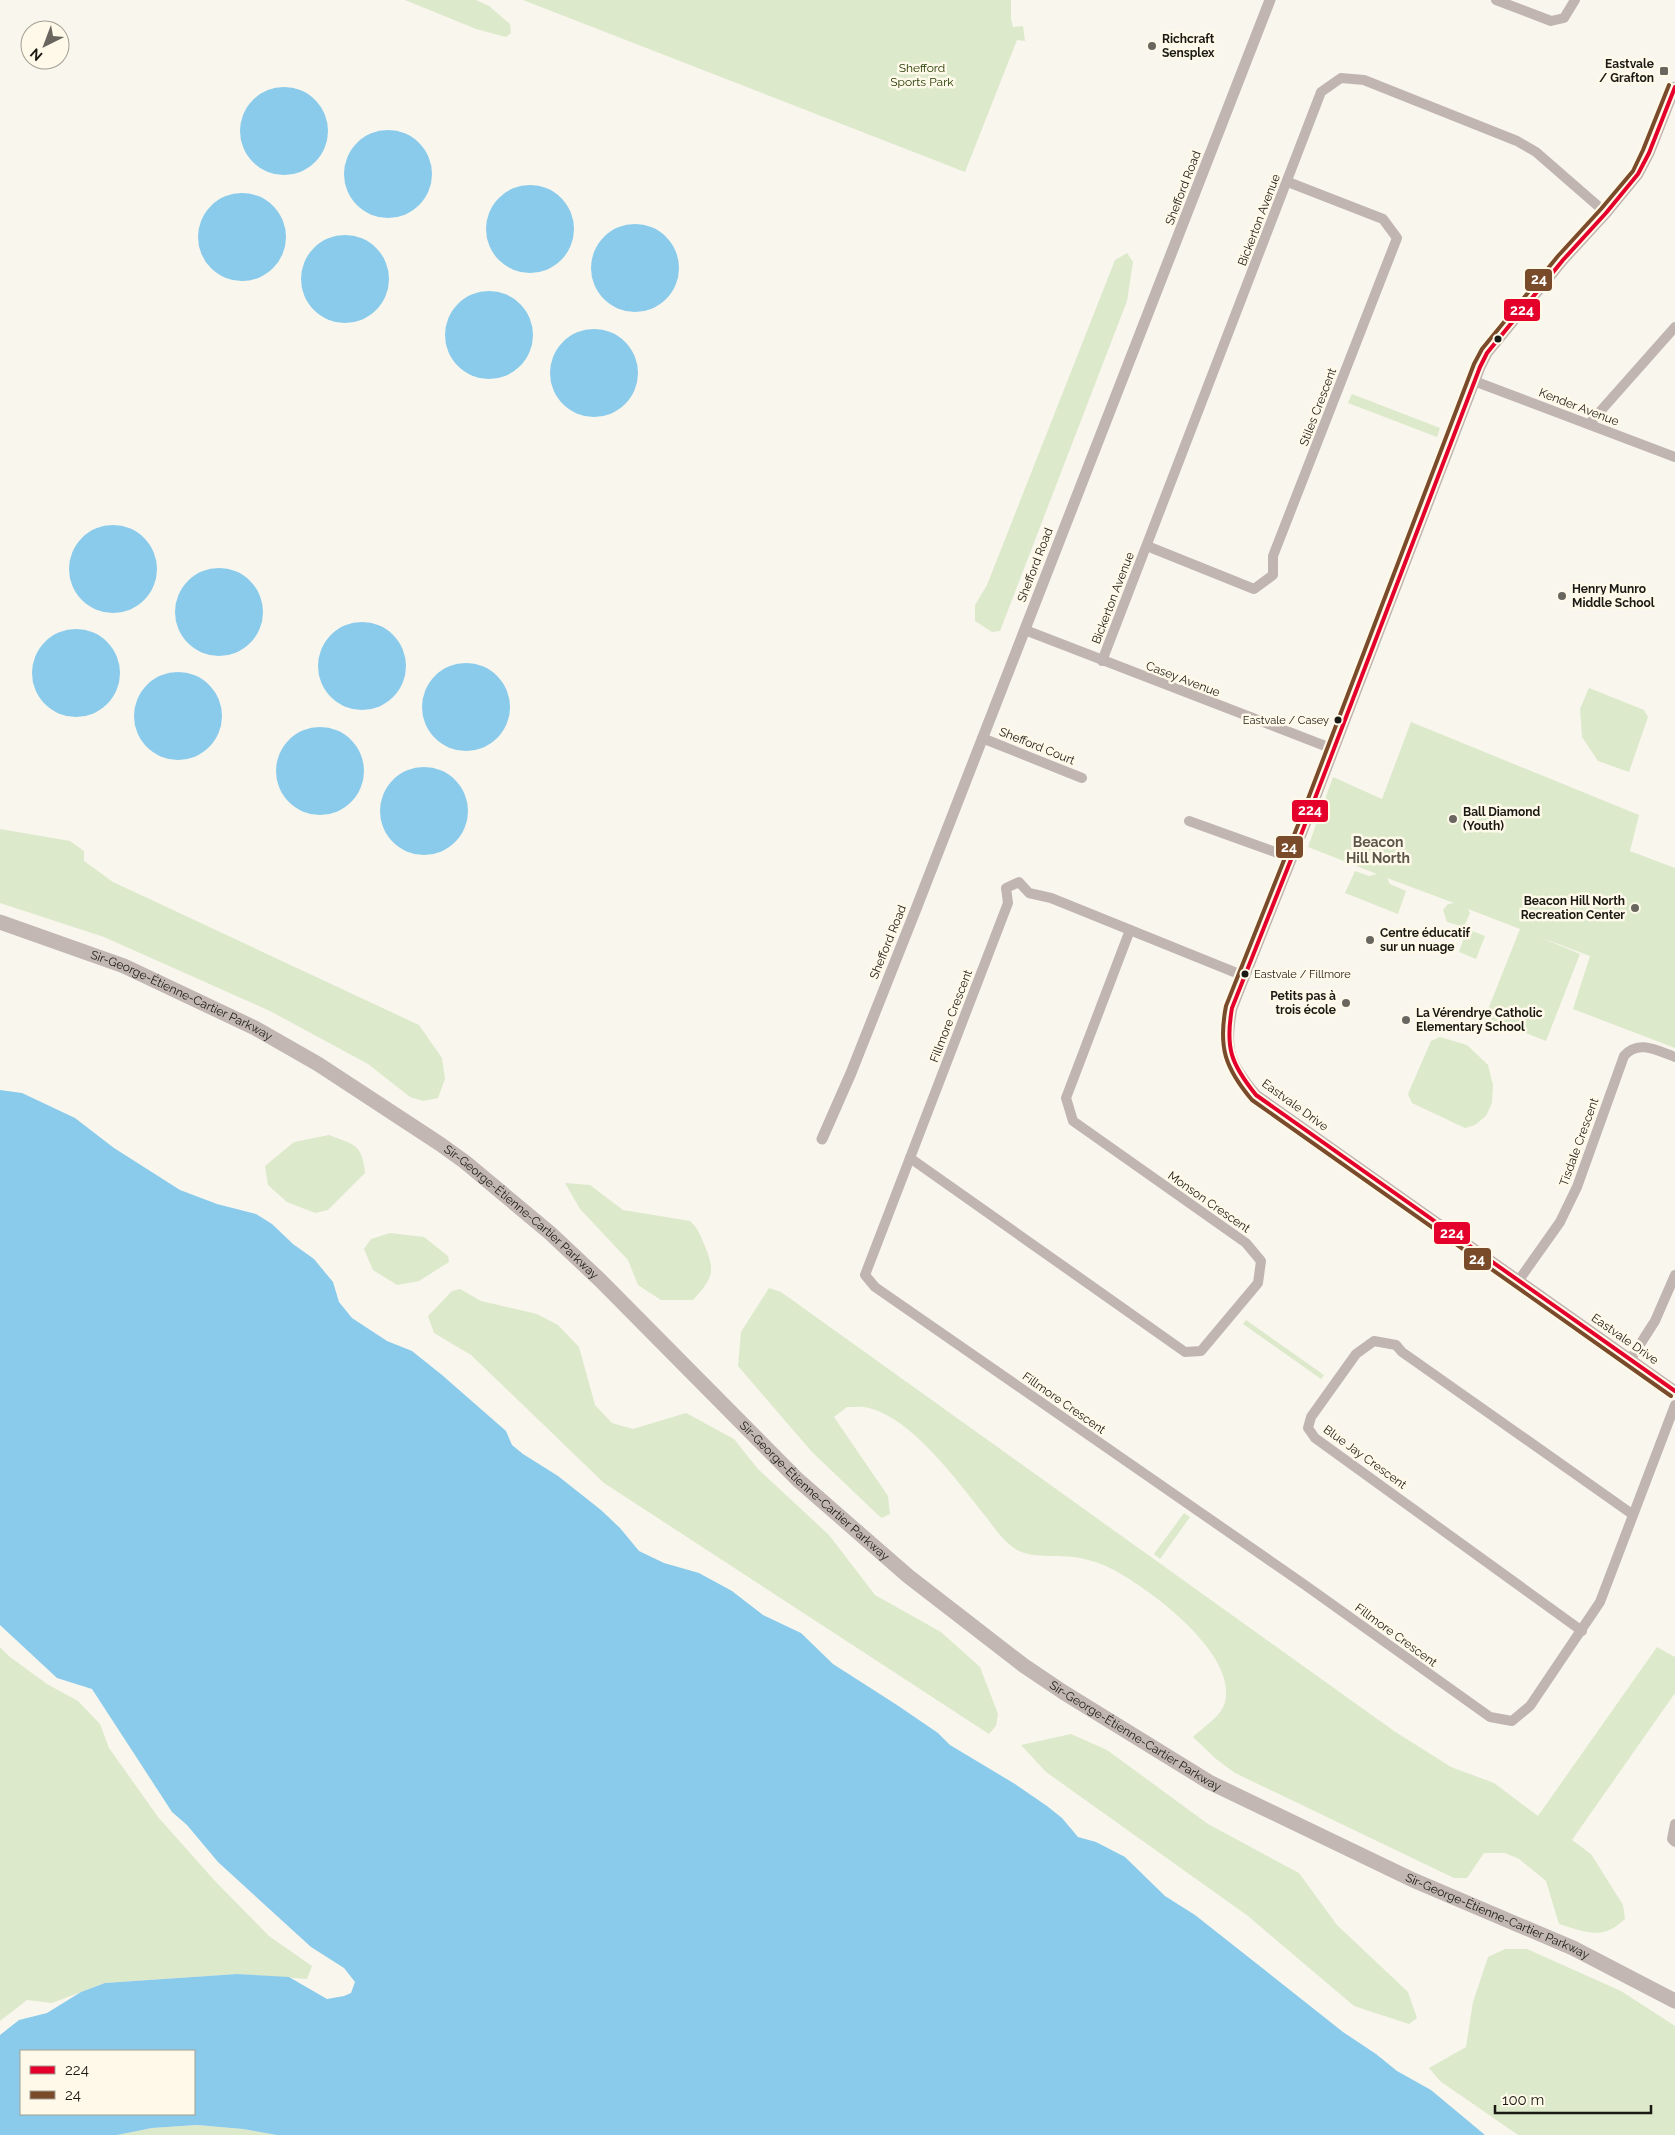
<svg xmlns="http://www.w3.org/2000/svg" width="1675" height="2135" font-family="Raleway,sans-serif">
	<style>
		.green { fill: #dce9ca }
		.water { fill: #8acbeb; fill-rule: evenodd }
		.lines { fill: none; stroke-linecap: round; stroke-linejoin: round }
		.minor { stroke: #c1b5b2; stroke-width: 10 }
		.tertiary { stroke: #c1b5b2; stroke-width: 11 }
		.primary { stroke: #c2b7b2; stroke-width: 15 }
		.bus-1-casing { stroke: #fef9e9; stroke-width: 8 }
		.bus-2-casing { stroke: #fef9e9; stroke-width: 8 }
		.bus-1 { stroke: #e4002b; stroke-width: 4 }
		.bus-2 { stroke: #7a4b2a; stroke-width: 4 }
		.poi-dot { fill: #696660; stroke: #fef9e9; stroke-width: 2 }
		.bus-dot { fill: #1b1913; stroke: #fef9e9; stroke-width: 2 }
		.labels { text-anchor: middle; dominant-baseline: central; stroke-width: 5; stroke-linejoin: round; paint-order: stroke }
		.bus-label { font-size: 11px; fill: #1b1913; stroke: #fef9e9; text-anchor: end }
		.poi-label { font-size: 12px; font-weight: bold; fill: #1b1913; stroke: #fef9e9; text-anchor: start }
		.park-label { font-size: 12px; fill: #233a00; stroke: #fef9e9 }
		.street-label { font-size: 12px; fill: #1b1913; stroke: #fef9e9 }
		.neighbourhood-label { font-size: 14px; font-weight: bold; fill: #5c574a; stroke: #fef9e9 }
		.line-badge { stroke: #fef9e9; stroke-width: 2 }
		.badge-label { font-size: 14px; text-anchor: middle; font-weight: bold; fill: #fff }
	</style>
	<rect width="100%" height="100%" fill="#f9f6ee"/>
	<!-- green -->
	<g class="green">
		<path d="M405,0H476L489,6L510,24L511,33L506,37L476,29Z"/>
		<path d="M523,0H1011V19L1013,27L1023,26L1025,41L1017,40L965,172Z"/>
		<path d="M1127,253L1133,262L1127,301L1000,631L992,632L975,621V605L987,585L1115,260Z"/>
		<path d="M1352,394L1440,428L1437,437L1348,403Z"/>
		<path d="M1589,688L1644,710L1648,717L1629,772L1598,761L1582,737L1580,709Z"/>
		<path d="M1411,722L1639,815L1630,851L1675,868V1048L1573,1009L1590,956L1537,936L1580,954L1546,1041L1485,1017L1520,929L1468,909L1470,913L1464,927L1447,922L1443,910L1448,904L1454,903L1387,878L1390,884L1406,891L1398,914L1345,893L1355,871L1369,876L1377,874L1308,847L1333,777L1382,799Z"/>
		<path d="M0,829L70,841L84,851V861L113,882L419,1025L442,1058L445,1079L438,1098L423,1101L410,1097L368,1064L270,1011L104,937L0,903Z"/>
		<path d="M1467,929L1485,936L1476,959L1459,952Z"/>
		<path d="M1440,1037L1467,1045L1488,1065L1493,1085L1492,1103L1486,1116L1475,1125L1465,1128L1412,1103L1408,1094L1431,1041Z"/>
		<path d="M329,1135C354,1145 362,1143 365,1173L328,1210L315,1213L287,1202L268,1185L265,1166L294,1142Z"/>
		<path d="M565,1183L590,1185L623,1210L690,1221C698,1228 700,1235 704,1244C716,1272 713,1278 693,1300H661L638,1285L628,1260L580,1209Z"/>
		<path d="M390,1233L424,1237L448,1256L449,1262L419,1281L397,1285L373,1270L364,1249L371,1239Z"/>
		<path d="M769,1288L781,1292L1394,1731L1451,1767L1494,1783L1538,1816L1657,1647L1675,1657V1693L1572,1840L1591,1854L1623,1905L1625,1919C1602,1941 1586,1932 1559,1924L1546,1881L1519,1859L1505,1853H1484L1467,1878H1454L1235,1773L1216,1759L1193,1737C1202,1728 1220,1717 1224,1705C1242,1655 1144,1584 1106,1566C1097,1562 1083,1558 1073,1557C1054,1554 1031,1560 1014,1548C1001,1539 992,1524 982,1512C955,1478 912,1419 869,1408C862,1406 854,1407 847,1407L834,1417L888,1496L890,1514L882,1518L877,1514L812,1452L738,1366L741,1332Z"/>
		<path d="M460,1289L481,1301L537,1314L558,1325L579,1347L595,1405L612,1423L633,1429L686,1413L734,1439L758,1469L829,1535L875,1595L941,1632L980,1667L998,1714L996,1726L989,1734L604,1483L471,1355L434,1333L428,1316L452,1291Z"/>
		<path d="M1246,1320L1324,1375L1321,1379L1243,1324Z"/>
		<path d="M1184,1513L1190,1517L1160,1559L1154,1554Z"/>
		<path d="M0,1647L10,1657L47,1684L78,1701L100,1724L109,1748L158,1817L215,1881L269,1936L312,1966L307,1979L237,1974L105,1983L52,2003L27,2000L0,2021Z"/>
		<path d="M1071,1734L1107,1750L1208,1824L1299,1873L1337,1925L1408,1992L1417,2018L1409,2024L1354,2006L1248,1916L1046,1772L1021,1745Z"/>
		<path d="M1505,1949H1527L1621,1991L1675,2026V2135H1518L1440,2081L1429,2068L1466,2047L1473,2002L1488,1957Z"/>
		<path d="M197,2125L243,2129L277,2135H117L152,2128Z"/>
	</g>
	<!-- water -->
	<g class="water">
		<circle cx="284" cy="131" r="44"/>
		<circle cx="388" cy="174" r="44"/>
		<circle cx="530" cy="229" r="44"/>
		<circle cx="242" cy="237" r="44"/>
		<circle cx="635" cy="268" r="44"/>
		<circle cx="345" cy="279" r="44"/>
		<circle cx="489" cy="335" r="44"/>
		<circle cx="594" cy="373" r="44"/>
		<circle cx="113" cy="569" r="44"/>
		<circle cx="219" cy="612" r="44"/>
		<circle cx="362" cy="666" r="44"/>
		<circle cx="76" cy="673" r="44"/>
		<circle cx="466" cy="707" r="44"/>
		<circle cx="178" cy="716" r="44"/>
		<circle cx="320" cy="771" r="44"/>
		<circle cx="424" cy="811" r="44"/>
		<path d="M0,1090L22,1093L75,1118L114,1148L180,1190L217,1204L256,1214L272,1224L293,1244L314,1259L333,1282L339,1302L352,1318L387,1341L412,1351L442,1375L506,1431L512,1445L523,1454L558,1476L601,1510L620,1528L639,1551L664,1563L699,1573L732,1591L763,1615L801,1633L833,1664L897,1705L938,1733L950,1745L1015,1784L1047,1806L1062,1818L1078,1837L1096,1842L1125,1857L1165,1896L1195,1915L1343,2032L1376,2054L1397,2071L1431,2090L1485,2135H277L243,2129L197,2125L152,2128L117,2135H0V2035L19,2020L47,2013L81,1992L105,1983L237,1974L289,1977L327,1999L344,1996L351,1993L355,1982L344,1968L311,1947L218,1862L187,1825L172,1812L92,1689L57,1678L0,1625ZM21,2051H194V2114H21Z"/>
	</g>
	<g class="lines">
		<!-- minor -->
		<g class="minor">
			<path d="M1496,0L1551,21L1564,18L1575,0"/>
			<path d="M1474,381L1675,457"/>
			<path d="M1589,424L1675,327"/>
			<path d="M1147,546L1254,589L1273,575V556L1397,238L1383,219L1288,182"/>
			<path d="M1025,630L1333,749"/>
			<path d="M1102,661L1321,92L1341,78L1364,80L1517,141L1536,152L1606,213"/>
			<path d="M982,738L1082,778"/>
			<path d="M1189,821L1292,858"/>
			<path d="M1244,976L1051,898L1029,893L1019,882L1006,888L1008,903L865,1275L875,1287L1305,1585L1490,1717L1512,1721L1530,1706L1600,1602L1675,1405"/>
			<path d="M910,1158L1185,1352L1201,1351L1258,1283L1261,1261L1246,1243L1073,1121L1066,1098L1130,930"/>
			<path d="M1519,1280L1560,1222L1577,1187L1624,1056C1638,1039 1658,1051 1675,1057"/>
			<path d="M1630,1360L1655,1321L1675,1275"/>
			<path d="M1582,1631L1315,1438L1308,1428L1311,1417L1356,1354L1374,1341L1396,1345L1402,1352L1632,1514"/>
			<path d="M1675,1824L1672,1839L1675,1842"/>
		</g>
		<!-- tertiary -->
		<g class="tertiary">
			<path d="M1675,87L1649,153L1638,174L1606,213L1563,260L1487,353L1480,367L1304,827L1232,1008C1224,1050 1228,1062 1256,1095L1675,1391"/>
			<path d="M822,1139L851,1073L916,909L1270,0"/>
		</g>
		<!-- primary -->
		<path class="primary" id="s1" d="M0,922L124,966L255,1028L318,1064L440,1144L465,1162L550,1233L600,1280L798,1480L908,1576L1023,1665L1063,1692L1209,1782L1413,1880L1573,1948L1675,2001"/>
		<defs>
			<path id="bus-1" d="M1675,87L1649,153L1638,174L1606,213L1563,260L1487,353L1480,367L1304,827L1232,1008C1225,1048 1231,1064 1256,1095L1675,1391"/>
			<path id="bus-2" d="M1669,85L1643,150L1633,171L1601,209L1558,256L1482,349L1474,364L1298,825L1226,1006C1218,1047 1225,1068 1252,1100L1671,1396"/>
		</defs>
		<!-- bus-1 casing -->
		<use href="#bus-1" class="bus-1-casing"/>
		<!-- bus-2 casing -->
		<use href="#bus-2" class="bus-2-casing"/>
		<!-- bus-1 -->
		<use href="#bus-1" class="bus-1"/>
		<!-- bus-2 -->
		<use href="#bus-2" class="bus-2"/>
	</g>
	<!-- markers -->
	<g class="poi-dot">
		<circle cx="1152" cy="46" r="5"/>
		<rect x="1659" y="66" width="10" height="10" rx="2.5"/>
		<circle cx="1562" cy="596" r="5"/>
		<circle cx="1453" cy="819" r="5"/>
		<circle cx="1635" cy="908" r="5"/>
		<circle cx="1370" cy="940" r="5"/>
		<circle cx="1346" cy="1003" r="5"/>
		<circle cx="1406" cy="1020" r="5"/>
	</g>
	<g class="bus-dot">
		<circle cx="1498" cy="339" r="4.5"/>
		<circle cx="1338" cy="720" r="4.5"/>
		<circle cx="1245" cy="974" r="4.5"/>
	</g>
	<g class="labels">
		<!-- bus labels -->
		<g class="bus-label">
			<text x="1329" y="720">Eastvale / Casey</text>
			<text x="1254" y="974" text-anchor="start">Eastvale / Fillmore</text>
		</g>
		<!-- poi labels -->
		<g class="poi-label">
			<text x="1162" y="39">Richcraft<tspan x="1162" dy="14">Sensplex</tspan></text>
			<text x="1654" y="64" text-anchor="end">Eastvale<tspan x="1654" dy="14">/ Grafton</tspan></text>
			<text x="1572" y="589">Henry Munro<tspan x="1572" dy="14">Middle School</tspan></text>
			<text x="1463" y="812">Ball Diamond<tspan x="1463" dy="14">(Youth)</tspan></text>
			<text x="1625" y="901" text-anchor="end">Beacon Hill North<tspan x="1625" dy="14">Recreation Center</tspan></text>
			<text x="1380" y="933">Centre éducatif<tspan x="1380" dy="14">sur un nuage</tspan></text>
			<text x="1336" y="996" text-anchor="end">Petits pas à<tspan x="1336" dy="14">trois école</tspan></text>
			<text x="1416" y="1013">La Vérendrye Catholic<tspan x="1416" dy="14">Elementary School</tspan></text>
		</g>
		<!-- park labels -->
		<g class="park-label">
			<text x="922" y="68">Shefford<tspan x="922" dy="14">Sports Park</tspan></text>
		</g>
		<!-- street labels -->
		<g class="street-label">
			<text transform="translate(1183 188) rotate(-69)">Shefford Road</text>
			<text transform="translate(1259 220) rotate(-69)">Bickerton Avenue</text>
			<text transform="translate(1318 407) rotate(-69)">Stiles Crescent</text>
			<text transform="translate(1579 407) rotate(21)">Kender Avenue</text>
			<text transform="translate(1035 565) rotate(-69)">Shefford Road</text>
			<text transform="translate(1113 598) rotate(-69)">Bickerton Avenue</text>
			<text transform="translate(1183 679) rotate(21)">Casey Avenue</text>
			<text transform="translate(1037 746) rotate(22)">Shefford Court</text>
			<text transform="translate(888 942) rotate(-68)">Shefford Road</text>
			<text stroke="none"><textPath href="#s1" startOffset="196">Sir-George-Étienne-Cartier Parkway</textPath></text>
			<text transform="translate(951 1016) rotate(-69)">Fillmore Crescent</text>
			<text transform="translate(1295 1105) rotate(36)">Eastvale Drive</text>
			<text transform="translate(1579 1142) rotate(-70)">Tisdale Crescent</text>
			<text transform="translate(1209 1202) rotate(35)">Monson Crescent</text>
			<text stroke="none"><textPath href="#s1" startOffset="601">Sir-George-Étienne-Cartier Parkway</textPath></text>
			<text transform="translate(1625 1339) rotate(35)">Eastvale Drive</text>
			<text transform="translate(1064 1403) rotate(35)">Fillmore Crescent</text>
			<text transform="translate(1365 1457) rotate(36)">Blue Jay Crescent</text>
			<text stroke="none"><textPath href="#s1" startOffset="1006">Sir-George-Étienne-Cartier Parkway</textPath></text>
			<text transform="translate(1396 1635) rotate(36)">Fillmore Crescent</text>
			<text stroke="none"><textPath href="#s1" startOffset="1411">Sir-George-Étienne-Cartier Parkway</textPath></text>
			<text stroke="none"><textPath href="#s1" startOffset="1816">Sir-George-Étienne-Cartier Parkway</textPath></text>
		</g>
		<!-- neighbourhood labels -->
		<g class="neighbourhood-label">
			<text x="1378" y="842">Beacon<tspan x="1378" dy="16">Hill North</tspan></text>
		</g>
	</g>
	<g class="line-badge">
		<rect x="1524" y="268" width="29" height="24" rx="5" fill="#7a4b2a"/>
		<rect x="1503" y="298" width="38" height="24" rx="5" fill="#e4002b"/>
		<rect x="1291" y="799" width="38" height="24" rx="5" fill="#e4002b"/>
		<rect x="1275" y="835" width="29" height="24" rx="5" fill="#7a4b2a"/>
		<rect x="1433" y="1221" width="38" height="24" rx="5" fill="#e4002b"/>
		<rect x="1463" y="1247" width="29" height="24" rx="5" fill="#7a4b2a"/>
	</g>
	<g class="badge-label">
		<text x="1539" y="284">24</text>
		<text x="1522" y="315">224</text>
		<text x="1310" y="815">224</text>
		<text x="1289" y="852">24</text>
		<text x="1452" y="1238">224</text>
		<text x="1477" y="1264">24</text>
	</g>
	<!-- legend -->
	<rect x="20" y="2050" width="175" height="65" fill="#fef9e9" stroke="#a39f93"/>
	<rect x="30" y="2066" width="25" height="8" fill="#e4002b" stroke="#a39f93"/>
	<text x="65" y="2075" font-size="15" fill="#1b1913">224</text>
	<rect x="30" y="2091" width="25" height="8" fill="#7a4b2a" stroke="#a39f93"/>
	<text x="65" y="2100" font-size="15" fill="#1b1913">24</text>
	<!-- north arrow -->
	<g transform="translate(45 45) rotate(222)"><circle r="24" fill="#fef9e9" stroke="#a39f93"/>
	<path d="M0-4L9 19L0 12L-9 19Z" fill="#696660"/>
	<text y="-8" font-size="14" font-weight="bold" text-anchor="middle" fill="#1b1913">N</text>
	</g>
	<!-- scale -->
	<path d="M1495 2105v8h156v-8" fill="none" stroke="#1b1913" stroke-width="2.5"/>
	<text x="1502" y="2105" font-size="15" fill="#1b1913" stroke="#fef9e9" stroke-width="4" paint-order="stroke">100 m</text>
</svg>
